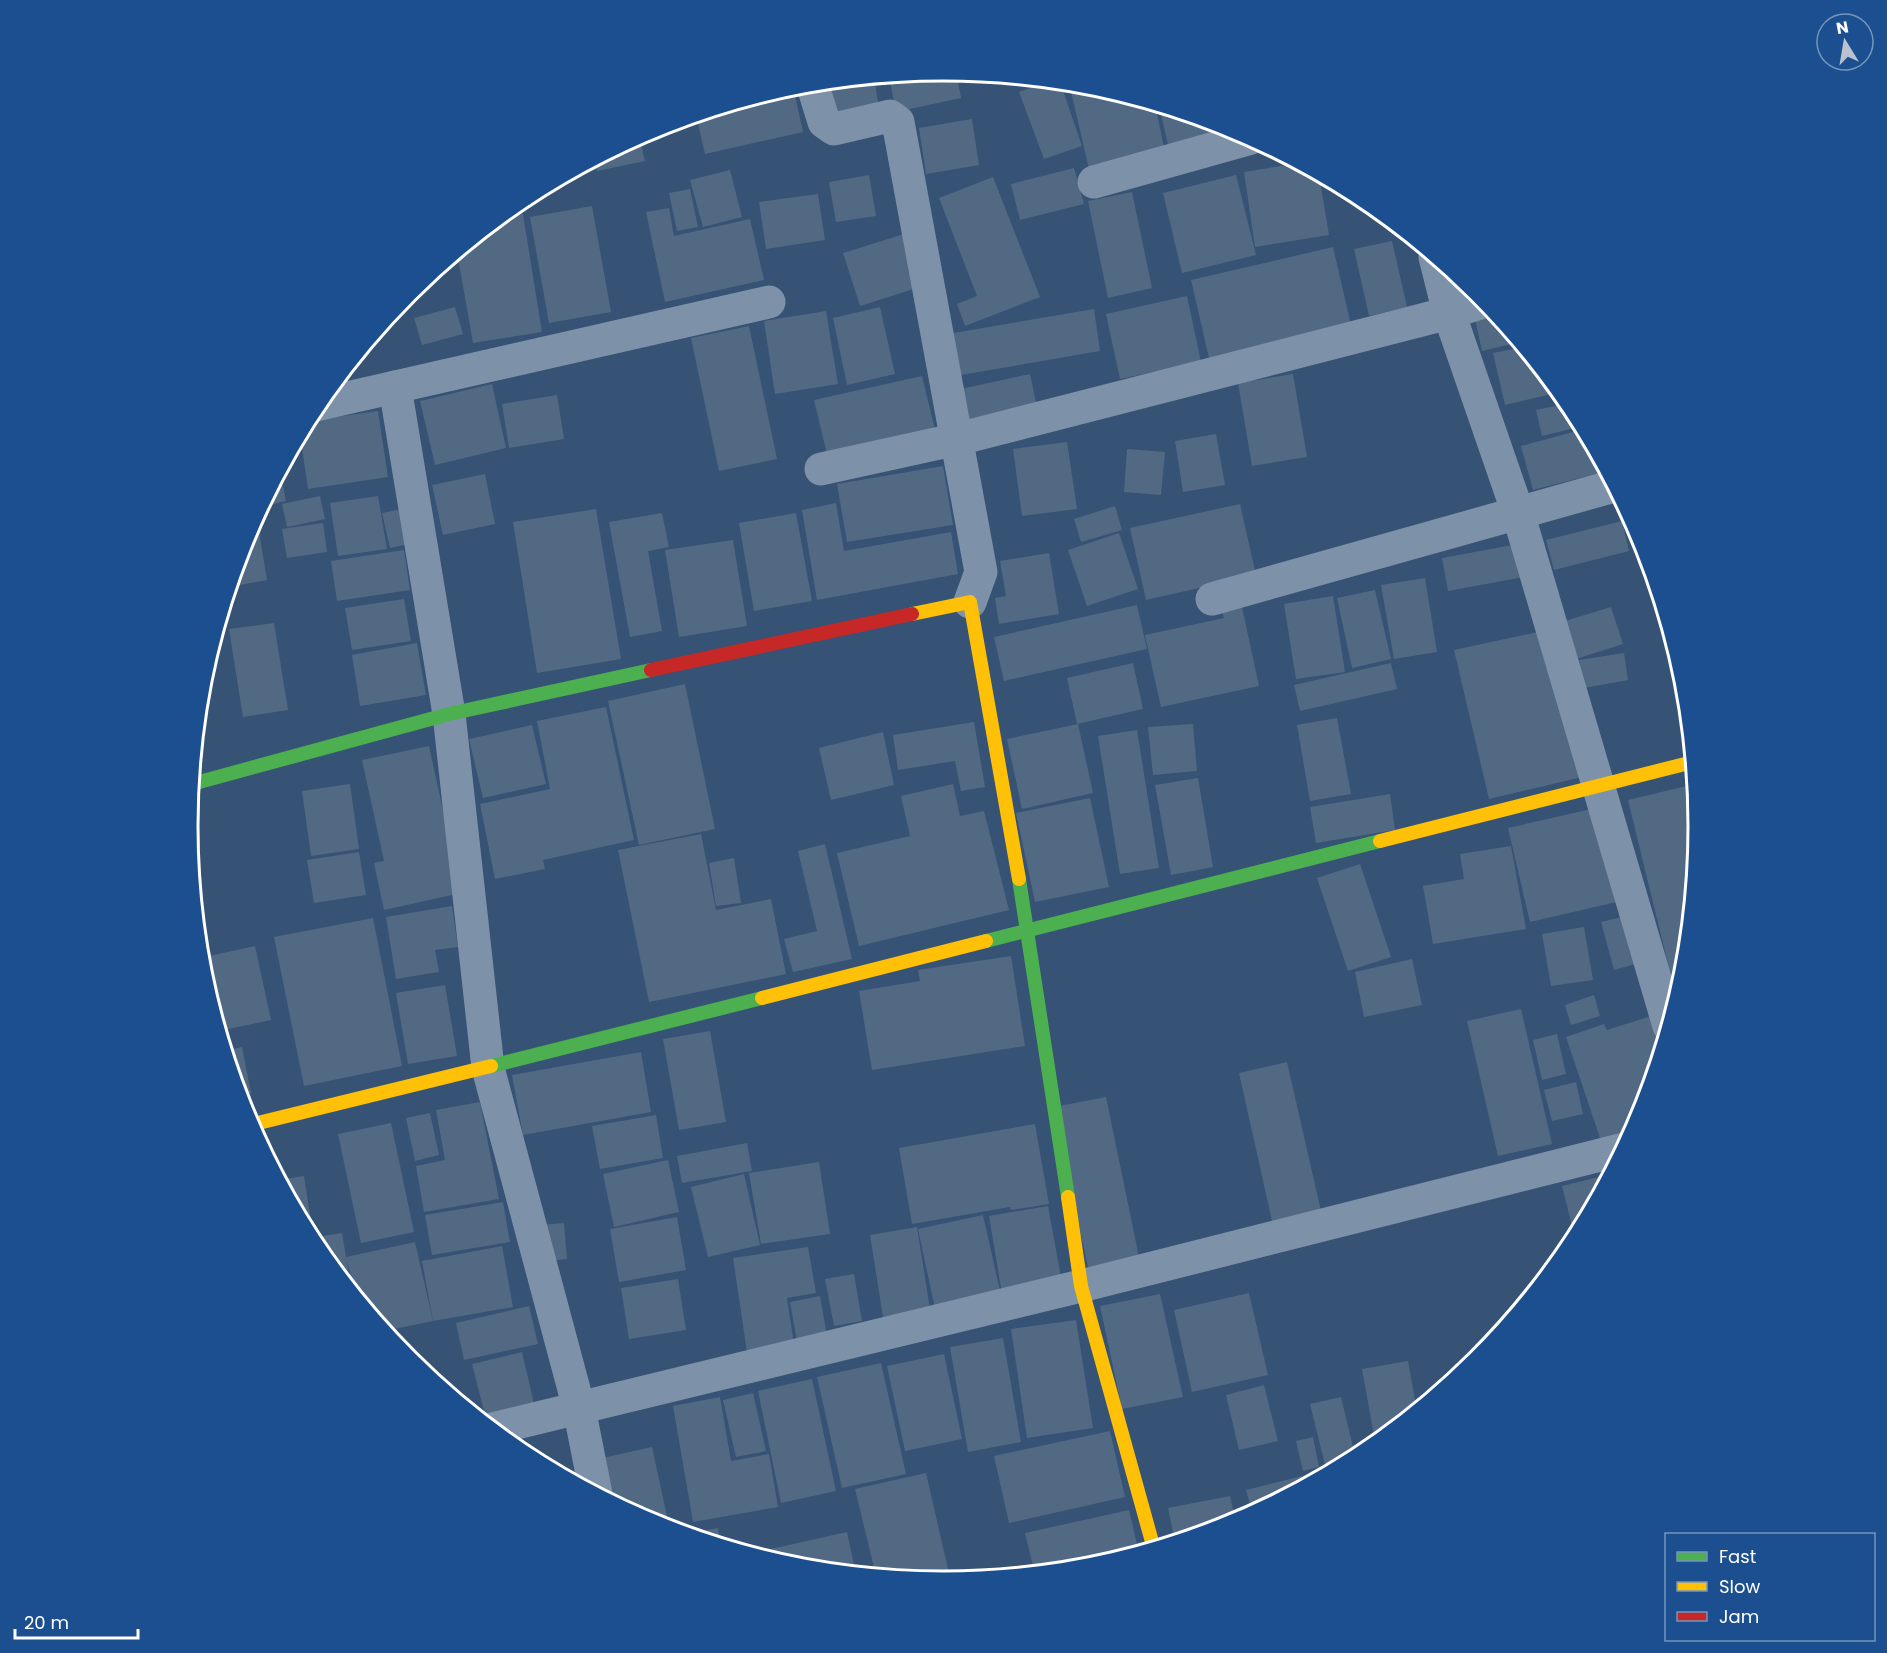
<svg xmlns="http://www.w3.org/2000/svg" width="1887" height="1653" font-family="Poppins,sans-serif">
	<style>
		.building { fill: #526984 }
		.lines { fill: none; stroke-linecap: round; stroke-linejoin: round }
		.street { stroke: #7d92a8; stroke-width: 33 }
		.fast { stroke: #4caf50; stroke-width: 14 }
		.slow { stroke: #ffc107; stroke-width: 14 }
		.jam { stroke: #c62828; stroke-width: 14 }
		.rim { fill: none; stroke: #fff; stroke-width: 3 }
	</style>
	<rect width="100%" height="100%" fill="#365274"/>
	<!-- building -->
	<g class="building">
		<path d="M944,71L956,72L961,98L896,112L889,76Z"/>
		<path d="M874,77L880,114L833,123L825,82Z"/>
		<path d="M1050,81L1060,82L1082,146L1044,159L1019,92Z"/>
		<path d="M1069,83L1091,85L1155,104L1165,152L1089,169Z"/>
		<path d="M793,86L803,132L705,154L696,115Z"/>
		<path d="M1159,106L1230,127L1169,149Z"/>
		<path d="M972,119L979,165L926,174L919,128Z"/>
		<path d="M639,136L645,161L597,171L595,160Z"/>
		<path d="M1299,163L1319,174L1329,235L1255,247L1244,172Z"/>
		<path d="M1074,168L1084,204L1020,220L1011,184Z"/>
		<path d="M730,170L742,217L703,227L690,180Z"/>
		<path d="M869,175L876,216L836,222L829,182Z"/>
		<path d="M1236,175L1256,255L1182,273L1163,193Z"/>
		<path d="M993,177L1040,297L965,326L957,304L977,296L939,198Z"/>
		<path d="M690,189L698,227L677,231L669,193Z"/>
		<path d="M1132,192L1152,288L1108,298L1088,201Z"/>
		<path d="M818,194L825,240L766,249L759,202Z"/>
		<path d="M592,206L611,312L549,323L530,217Z"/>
		<path d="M669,208L674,236L750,219L764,280L665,302L646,212Z"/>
		<path d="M523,214L542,332L473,343L457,252L499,218Z"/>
		<path d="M904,234L920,287L860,306L843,253Z"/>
		<path d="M1392,241L1407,307L1369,316L1354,249Z"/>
		<path d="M1333,247L1351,325L1209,358L1191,280Z"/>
		<path d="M1187,296L1201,362L1120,379L1106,314Z"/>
		<path d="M1490,306L1520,342L1482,351L1473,310Z"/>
		<path d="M455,307L463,334L422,345L414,318Z"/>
		<path d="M880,307L895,374L847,385L833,318Z"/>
		<path d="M1094,309L1100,351L955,376L948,334Z"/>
		<path d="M826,311L838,384L775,394L764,321Z"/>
		<path d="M749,326L777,459L719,471L691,338Z"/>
		<path d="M1523,347L1560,392L1505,405L1493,353Z"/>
		<path d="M1030,374L1037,407L968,422L961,389Z"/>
		<path d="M1293,374L1307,457L1252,466L1238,383Z"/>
		<path d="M922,376L936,434L828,458L814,400Z"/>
		<path d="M492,384L506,448L435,465L420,401Z"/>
		<path d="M557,395L564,439L509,448L502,404Z"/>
		<path d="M1569,403L1583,426L1542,436L1536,410Z"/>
		<path d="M378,411L388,477L308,489L300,434L307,421Z"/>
		<path d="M1584,429L1607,471L1533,490L1521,446Z"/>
		<path d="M1216,434L1225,485L1183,492L1175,441Z"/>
		<path d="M1067,442L1077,509L1022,516L1013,449Z"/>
		<path d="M1127,449L1165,452L1161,495L1124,492Z"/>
		<path d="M943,466L953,525L847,542L837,484Z"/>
		<path d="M280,472L286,501L261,507Z"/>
		<path d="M485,474L495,524L443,535L432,485Z"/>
		<path d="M320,496L325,519L287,527L282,504Z"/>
		<path d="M378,496L387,549L338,556L330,503Z"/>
		<path d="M836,503L844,551L951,532L958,574L817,600L802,510Z"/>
		<path d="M1240,504L1256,575L1146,600L1130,528Z"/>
		<path d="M1115,506L1122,530L1081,542L1074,519Z"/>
		<path d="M406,508L414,543L390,548L382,513Z"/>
		<path d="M596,509L621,659L537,673L513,522Z"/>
		<path d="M662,513L669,547L648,551L662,631L630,637L609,522Z"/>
		<path d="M796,513L812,601L754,611L739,523Z"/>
		<path d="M1622,521L1629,551L1554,570L1546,540Z"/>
		<path d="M323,523L327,552L287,558L282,529Z"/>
		<path d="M258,525L267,580L230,587L245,537L251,527Z"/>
		<path d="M1119,533L1138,589L1087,606L1068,550Z"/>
		<path d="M733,540L747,626L679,637L665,550Z"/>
		<path d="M1518,544L1524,577L1448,591L1442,558Z"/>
		<path d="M404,550L410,590L337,601L331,561Z"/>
		<path d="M1049,553L1059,614L999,624L995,598L1006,596L1000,561Z"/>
		<path d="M1425,578L1437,652L1394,659L1381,585Z"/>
		<path d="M1375,590L1391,659L1352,668L1337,598Z"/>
		<path d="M1333,596L1345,672L1296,679L1284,604Z"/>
		<path d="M404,599L411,641L352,650L345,608Z"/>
		<path d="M1137,605L1147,649L1004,681L994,637Z"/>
		<path d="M1242,607L1259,686L1161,707L1145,635L1224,618L1222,612Z"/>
		<path d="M1611,607L1623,644L1576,659L1565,621Z"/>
		<path d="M274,623L288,710L243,717L229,629Z"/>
		<path d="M1547,630L1582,777L1489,799L1454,650Z"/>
		<path d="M417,643L426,695L360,706L352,655Z"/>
		<path d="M1624,653L1628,680L1584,688L1579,660Z"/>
		<path d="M1133,663L1143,709L1077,724L1067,678Z"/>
		<path d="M1391,663L1397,689L1300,711L1294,685Z"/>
		<path d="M685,684L715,829L639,845L608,701Z"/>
		<path d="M606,707L634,840L543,860L545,869L495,879L480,804L550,789L537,721Z"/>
		<path d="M1337,718L1351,794L1310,801L1297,725Z"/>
		<path d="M974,722L985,787L961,791L955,761L898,770L893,735Z"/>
		<path d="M1078,724L1093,793L1022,809L1007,739Z"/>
		<path d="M1193,724L1197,771L1153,775L1148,727Z"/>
		<path d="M532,725L546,784L483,798L469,739Z"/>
		<path d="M1137,730L1159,868L1120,874L1098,736Z"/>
		<path d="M883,732L894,785L831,800L819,748Z"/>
		<path d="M429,746L461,893L384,910L374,863L384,861L362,760Z"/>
		<path d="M1198,778L1213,867L1171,875L1155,785Z"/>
		<path d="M350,784L359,849L311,856L302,791Z"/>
		<path d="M953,784L960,816L984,811L1009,910L859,946L837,853L910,836L901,796Z"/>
		<path d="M1695,784L1699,827L1685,974L1677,1001L1628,800Z"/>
		<path d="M1390,794L1395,830L1316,843L1310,807Z"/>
		<path d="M1090,798L1109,887L1035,902L1016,813Z"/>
		<path d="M1600,807L1621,901L1530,922L1508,828Z"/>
		<path d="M701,834L716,910L771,899L786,974L649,1002L618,850Z"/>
		<path d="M825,844L852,959L793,972L784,939L817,931L798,851Z"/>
		<path d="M1511,846L1526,929L1433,944L1423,886L1464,879L1460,854Z"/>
		<path d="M359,852L366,895L314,903L307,860Z"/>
		<path d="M734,858L741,903L716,906L709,863Z"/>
		<path d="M1360,864L1391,957L1348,971L1317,878Z"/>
		<path d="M452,906L458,947L435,950L439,972L396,979L386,917Z"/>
		<path d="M1626,916L1639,963L1614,970L1601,922Z"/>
		<path d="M373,918L402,1066L304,1086L274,937Z"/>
		<path d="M1584,927L1593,980L1551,986L1542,934Z"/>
		<path d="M255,946L271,1020L219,1031L202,974L200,958Z"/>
		<path d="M1011,956L1025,1046L872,1070L859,991L920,981L918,970Z"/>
		<path d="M1412,959L1422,1005L1364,1017L1355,972Z"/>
		<path d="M445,985L457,1056L408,1064L396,993Z"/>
		<path d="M1594,995L1600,1016L1571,1025L1565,1005Z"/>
		<path d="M1521,1009L1552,1144L1498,1156L1467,1021Z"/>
		<path d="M1651,1016L1662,1050L1642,1116L1632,1134L1602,1144L1566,1037L1604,1024L1607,1030Z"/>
		<path d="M710,1031L726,1122L679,1130L663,1039Z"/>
		<path d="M1557,1034L1566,1074L1542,1080L1533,1040Z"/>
		<path d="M242,1047L251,1093L239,1095L225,1051Z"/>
		<path d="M641,1052L651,1112L523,1135L512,1075Z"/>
		<path d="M1287,1062L1321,1211L1272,1221L1239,1073Z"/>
		<path d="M1576,1082L1583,1114L1552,1121L1544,1090Z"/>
		<path d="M1106,1097L1140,1262L1089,1272L1054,1107Z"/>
		<path d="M480,1102L499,1199L424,1212L416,1166L445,1160L436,1110Z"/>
		<path d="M430,1113L439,1155L415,1161L406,1118Z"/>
		<path d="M656,1115L663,1158L600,1169L592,1126Z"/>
		<path d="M391,1123L414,1232L361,1243L338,1134Z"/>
		<path d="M1035,1124L1049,1204L1011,1210L1010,1207L912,1224L899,1148Z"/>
		<path d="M747,1143L752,1171L682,1183L677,1156Z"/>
		<path d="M668,1160L679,1212L614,1227L603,1174Z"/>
		<path d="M819,1162L830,1234L761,1244L749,1173Z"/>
		<path d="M744,1174L760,1245L708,1257L691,1187Z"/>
		<path d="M1611,1174L1579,1233L1574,1234L1562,1186Z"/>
		<path d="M304,1176L313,1235H309L279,1180Z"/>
		<path d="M503,1202L510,1242L432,1255L425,1215Z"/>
		<path d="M1048,1206L1062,1283L1002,1294L989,1216Z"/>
		<path d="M983,1215L1001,1295L935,1309L918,1229Z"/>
		<path d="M677,1217L686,1270L619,1282L610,1229Z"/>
		<path d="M564,1223L567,1259L542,1262L539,1225Z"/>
		<path d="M917,1227L930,1309L883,1317L870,1235Z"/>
		<path d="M342,1233L346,1257L415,1242L433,1321L384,1331L355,1295L347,1260L351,1291L315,1246L310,1238Z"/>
		<path d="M502,1246L513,1307L433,1321L422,1261Z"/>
		<path d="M808,1247L816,1293L787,1298L794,1344L747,1352L733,1258Z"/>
		<path d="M854,1274L862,1321L834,1326L825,1279Z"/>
		<path d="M678,1279L686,1330L629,1339L621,1288Z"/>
		<path d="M1249,1293L1268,1375L1192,1392L1174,1310Z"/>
		<path d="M1160,1294L1183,1397L1122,1409L1100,1306Z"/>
		<path d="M820,1296L827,1336L797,1342L790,1302Z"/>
		<path d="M529,1306L538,1344L464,1360L456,1323Z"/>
		<path d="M1076,1320L1093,1428L1027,1438L1011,1329Z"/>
		<path d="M1003,1338L1021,1442L968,1452L950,1347Z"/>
		<path d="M522,1352L535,1408L486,1419L472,1364Z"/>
		<path d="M944,1354L962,1439L905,1451L887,1366Z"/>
		<path d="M1408,1361L1417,1411L1390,1433L1374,1436L1362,1369Z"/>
		<path d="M881,1363L906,1474L842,1488L817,1377Z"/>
		<path d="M812,1379L836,1491L781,1503L758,1391Z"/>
		<path d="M1264,1385L1278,1441L1239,1450L1226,1395Z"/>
		<path d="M753,1393L766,1451L736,1457L723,1400Z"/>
		<path d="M720,1397L731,1461L769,1454L778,1507L693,1522L673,1406Z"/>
		<path d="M1341,1397L1356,1459L1345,1465L1326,1469L1310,1404Z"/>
		<path d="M1110,1431L1125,1497L1009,1523L994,1456Z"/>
		<path d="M1313,1437L1319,1467L1303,1471L1296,1441Z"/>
		<path d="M652,1447L670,1530L654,1525L607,1500L598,1459Z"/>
		<path d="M926,1473L951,1582L876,1576L855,1489Z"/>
		<path d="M1302,1476L1305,1487L1253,1514L1246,1490Z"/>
		<path d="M1230,1496L1236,1523L1175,1542L1168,1508Z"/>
		<path d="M1129,1510L1139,1553L1091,1568L1035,1574L1025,1533Z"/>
		<path d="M718,1528L721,1545L696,1538L695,1532Z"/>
		<path d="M847,1532L856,1574L796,1568L749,1554Z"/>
	</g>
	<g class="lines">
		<!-- street -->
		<g class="street">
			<path d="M812,83L824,122L834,129L890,116L898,122L981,572L970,602"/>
			<path d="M1094,182L1251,138"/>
			<path d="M1435,257L1449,313L1518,513L1669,1026"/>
			<path d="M395,387L449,714L488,1068L579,1408L596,1494"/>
			<path d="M316,405L769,302"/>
			<path d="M821,469L958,439L1449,313L1486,301"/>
			<path d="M1212,599L1614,486"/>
			<path d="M492,1429L1081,1286L1624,1149"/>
		</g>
		<!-- fast -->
		<g class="fast">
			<path d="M192,784L449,714L651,670"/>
			<path d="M1019,879L1068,1197"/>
			<path d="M986,941L1380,841"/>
			<path d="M491,1066L762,998"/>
		</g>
		<!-- slow -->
		<g class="slow">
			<path d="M912,614L970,602L1019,879"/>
			<path d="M1380,841L1693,762"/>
			<path d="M762,998L986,941"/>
			<path d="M250,1125L491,1066"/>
			<path d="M1068,1197L1081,1286L1154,1549"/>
		</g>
		<!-- jam -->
		<path class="jam" d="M651,670L912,614"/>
	</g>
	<!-- crop -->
	<path d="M0 0H1887V1653H0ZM198 826a745 745 0 1 1 1490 0a745 745 0 1 1-1490 0Z" fill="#1b4f8f" fill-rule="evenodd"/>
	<path class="rim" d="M198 826a745 745 0 1 1 1490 0a745 745 0 1 1-1490 0Z"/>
	<!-- legend -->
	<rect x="1665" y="1533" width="210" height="108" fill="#1b4f8f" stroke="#7695bc" stroke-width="1.5"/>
	<rect x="1677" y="1552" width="30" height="9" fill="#4caf50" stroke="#7695bc" stroke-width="1.5"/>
	<text x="1719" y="1563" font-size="18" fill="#ffffff">Fast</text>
	<rect x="1677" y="1582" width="30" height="9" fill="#ffc107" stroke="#7695bc" stroke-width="1.5"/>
	<text x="1719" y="1593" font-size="18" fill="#ffffff">Slow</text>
	<rect x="1677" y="1612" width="30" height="9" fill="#c62828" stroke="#7695bc" stroke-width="1.5"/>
	<text x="1719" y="1623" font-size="18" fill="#ffffff">Jam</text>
	<!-- north arrow -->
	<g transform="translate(1845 42) rotate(349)"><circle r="28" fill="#1b4f8f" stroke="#7695bc" stroke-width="1.5"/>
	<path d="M0-4.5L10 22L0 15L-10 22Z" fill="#b9c2ce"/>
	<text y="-9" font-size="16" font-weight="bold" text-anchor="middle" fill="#ffffff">N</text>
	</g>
	<!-- scale -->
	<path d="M15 1629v9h123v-9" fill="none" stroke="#ffffff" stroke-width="3"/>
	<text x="24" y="1629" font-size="18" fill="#ffffff" stroke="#1b4f8f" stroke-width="4.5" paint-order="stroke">20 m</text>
</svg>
